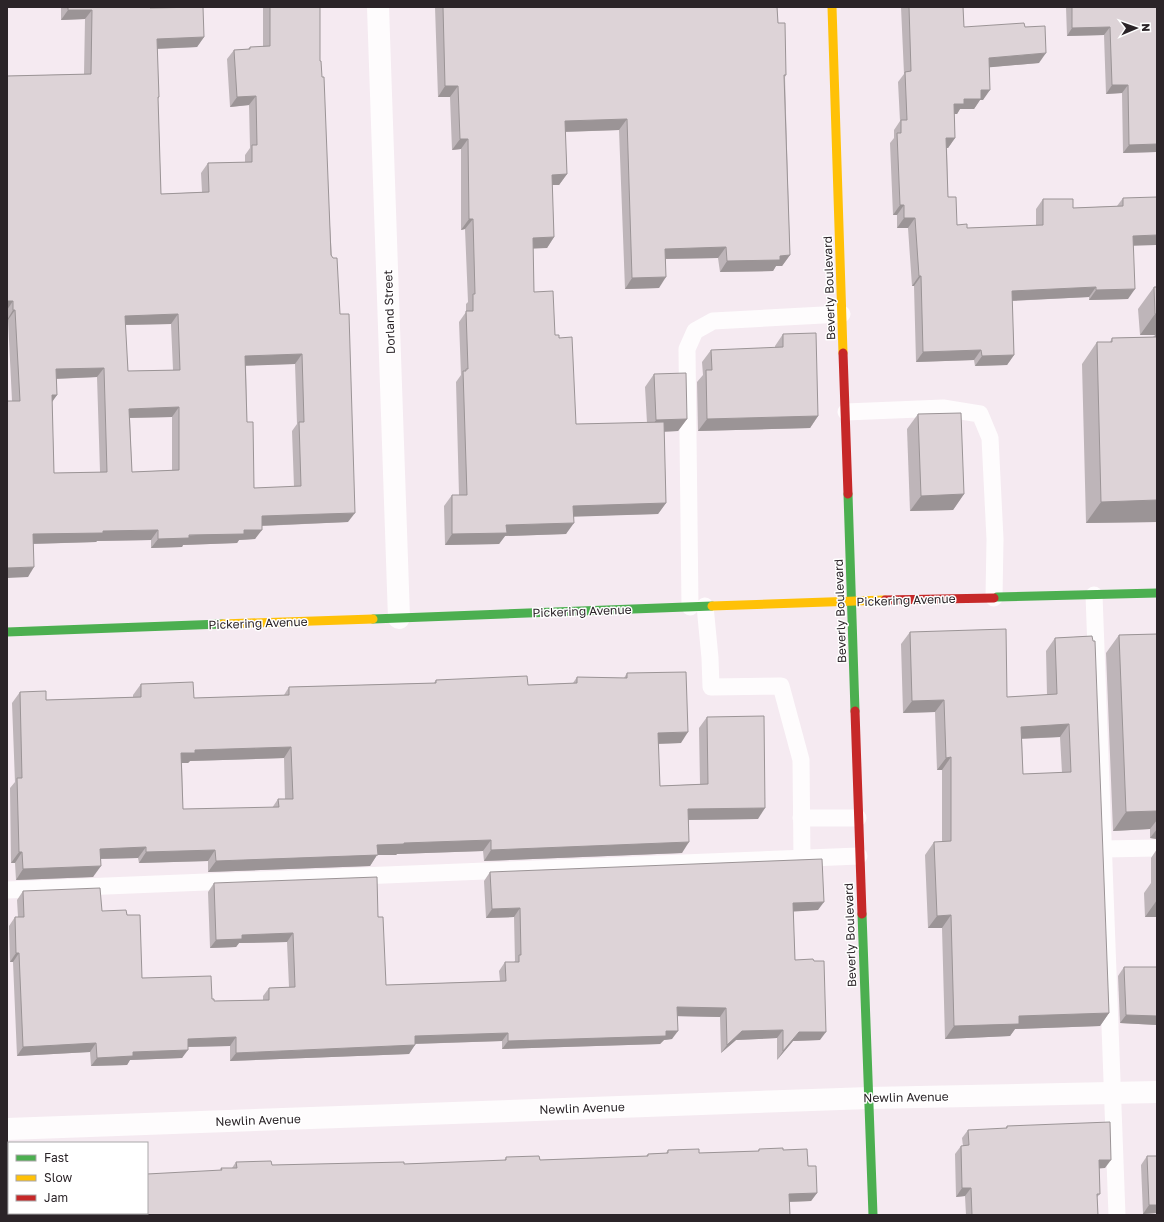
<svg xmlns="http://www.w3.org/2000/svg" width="1164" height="1222" font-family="'Golos Text',sans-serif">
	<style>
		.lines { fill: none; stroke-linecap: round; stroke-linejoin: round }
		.lane { stroke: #fefcfd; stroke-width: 17 }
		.street { stroke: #fefcfd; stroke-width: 22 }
		.fast { stroke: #4caf50; stroke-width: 9 }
		.slow { stroke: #ffc107; stroke-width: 9 }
		.jam { stroke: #c62828; stroke-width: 9 }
		.wall { fill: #beb5b9; fill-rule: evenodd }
		.shaded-wall { fill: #9b9496 }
		.building { fill: #ddd3d7; stroke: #9b9496; fill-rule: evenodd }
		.labels { text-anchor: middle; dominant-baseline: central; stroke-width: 3; stroke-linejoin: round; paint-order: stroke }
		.street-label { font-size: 12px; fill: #2b2428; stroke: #fff }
	</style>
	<rect width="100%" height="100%" fill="#f5eaf1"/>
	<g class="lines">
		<!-- lane -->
		<g class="lane">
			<path d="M846,412L943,408L980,414L990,438L995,539L994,598"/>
			<path d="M1094,595L1117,1215"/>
			<path d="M705,606L710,658L711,687L781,686L801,760L802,859"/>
			<path d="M690,607L687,349L695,331L713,321L842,314"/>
			<path d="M801,818H858"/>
			<path d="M1103,849L1157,848"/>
			<path d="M7,890L859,856"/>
		</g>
		<!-- street -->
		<g class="street">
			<path d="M378,7L399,618"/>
			<path d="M7,1129L869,1098L1157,1092"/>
		</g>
		<!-- fast -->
		<g class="fast">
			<path d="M848,494L855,711"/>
			<path d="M997,597L1157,593"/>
			<path d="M373,619L712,606"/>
			<path d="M7,632L222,624"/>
			<path d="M862,914L873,1215"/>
		</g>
		<!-- slow -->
		<g class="slow">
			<path d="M832,7L843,353"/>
			<path d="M712,606L885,600"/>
			<path d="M222,624L373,619"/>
		</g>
		<!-- jam -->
		<g class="jam">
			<path d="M843,353L848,494"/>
			<path d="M885,600L994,598"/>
			<path d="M855,711L862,914"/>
		</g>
	</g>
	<!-- wall -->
	<g class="wall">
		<path d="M61,7H149L150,8L204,37L197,47L157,49L159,97L158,99L161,194L202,192L201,173L208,163L245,162V155L250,148L249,105L230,107L227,59L234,50L248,49L250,47H263V7H319L320,61L348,522L262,526L255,539L239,540L237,543L183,545L182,547L151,548V540L97,541L96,542L33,544L28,577L12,401L8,320H7V76L84,74L85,19L61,20ZM171,324L173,370L128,371L125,325ZM295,364L297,424L292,431L294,487L254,488L247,422L246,365ZM97,377L100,472L54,473L52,401L57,395L56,379ZM172,417V470L132,472L130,418Z"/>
		<path d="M435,7H777L778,23L786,75L785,77L790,255L782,266H776L773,271L720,272L718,258L666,259L659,288L625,289L619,130L565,132L567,174L559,185H552L554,237L547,248H533L534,292L555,335L559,338L576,424L647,423L645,387L654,374L687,419L678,431L664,432L666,503L658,514L573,516L566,534L505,536L499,544L445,545L444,506L452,495H459L456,382L461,375L459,322L466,312V304L468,302L465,229L461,230V149L452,150L450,97H438Z"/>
		<path d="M901,7H963L964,27H1025L1039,63L990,67L983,100H980L974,109H960L957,114H954L955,138L948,148H947L948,197L957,225L967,228L1036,226V209L1043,199L1073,208L1117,206L1123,198L1156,245H1133L1128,299L1089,300V297L1012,301L1014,355L1007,365L975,366L974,360L916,362L914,286H912L908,228H897V215H893L890,143L894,138V130L900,121L898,82L904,74Z"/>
		<path d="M1066,7H1157V161H1156V152L1123,153L1122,93L1106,94L1104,35L1067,36Z"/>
		<path d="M1154,287H1157V522L1086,523L1082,364L1097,342H1110L1112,338L1153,337L1155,335H1140L1138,309Z"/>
		<path d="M783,334L818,416L810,428L698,431L697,382L703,375L702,362L711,350L775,348V346Z"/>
		<path d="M918,414L964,494L953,510L910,511L907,429Z"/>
		<path d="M910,632L1007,697L1047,695L1046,651L1055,638L1092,636L1109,1013L1100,1026L1015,1029L1010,1036L945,1039L942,928H928L925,855L934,842H942V770H937L935,712L903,713L901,644ZM1060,737L1062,773L1023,774L1022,739Z"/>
		<path d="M1157,634V839L1150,838V829L1113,831L1106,653L1119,635Z"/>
		<path d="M627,673L681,743L658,744L660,786L700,784L699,728L707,717L758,819L689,820L682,853L484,861L483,851L397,854L396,855H377L370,866L208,872V861L139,863L138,858L101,859L93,877L16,880L15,863H11L10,788L15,782L12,703L20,692L46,700L133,697V695L141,684L194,698L284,695L289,687L434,683L436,680L528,685L573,683L577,677L624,678ZM284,758L285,799H278L272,808L183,809L182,763H188L190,761Z"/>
		<path d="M1157,849V917H1145L1144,893L1151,883V858Z"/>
		<path d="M490,872L818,910L793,911L795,960L820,1040L793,1041L777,1060V1038L736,1040L721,1053L720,1017L677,1016L672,1039L664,1040L660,1044L502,1049V1041L415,1044L409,1054L230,1061V1046L188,1047L182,1058L130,1060L127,1065L91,1066L90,1052L17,1056L13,962H10L9,926L15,917H18L17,900L23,891L102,911L127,915L142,978L212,999L214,1001L263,1000V996L269,988L289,987L287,942L239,943L236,947L210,948L208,892L214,883L378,917L386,985L500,981L499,971L505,962H514L515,961L514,917L486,918L484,881Z"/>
		<path d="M1124,967H1157V1025L1120,1023L1118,976Z"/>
		<path d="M1007,1126L1105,1168H1099L1100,1194L1097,1197L1098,1215H966L965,1196L956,1197L955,1154L961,1146H963L962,1138L968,1130L1005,1129Z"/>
		<path d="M759,1149L783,1150L808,1166L817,1193L811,1201L790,1202V1215H15V1213H147L220,1170L221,1168H232L236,1162L272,1165L404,1164L504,1161L506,1157L540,1160L646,1156L648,1154L666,1153L668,1150L699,1153L758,1151Z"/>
		<path d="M1147,1156L1157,1213L1143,1214L1141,1165Z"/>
	</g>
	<!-- shaded-wall -->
	<g class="shaded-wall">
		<path d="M68,10H92L85,19L61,20Z"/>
		<path d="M1110,27L1104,35L1067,36L1072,28Z"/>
		<path d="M204,37L197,47L150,49L157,39Z"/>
		<path d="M1046,53L1039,63L982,68L989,58Z"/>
		<path d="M1112,85H1128L1122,93L1106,94Z"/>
		<path d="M445,86H458L450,97H438Z"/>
		<path d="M981,90H990L983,100H980L974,109H960L957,114H947L954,104Z"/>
		<path d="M256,96L249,105L230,107L237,97Z"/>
		<path d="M627,119L619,130L558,132L565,121Z"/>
		<path d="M946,138H955L948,148H939Z"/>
		<path d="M460,139H468L461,149L452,150Z"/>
		<path d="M1157,144V151L1156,152L1123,153L1129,145Z"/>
		<path d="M567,174L559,185H544L552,175Z"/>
		<path d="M900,205H904L897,215H893Z"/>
		<path d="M904,218H915L908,228H897Z"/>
		<path d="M469,219H473L465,229L461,230Z"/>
		<path d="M1157,235V244L1156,245L1126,246L1133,236Z"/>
		<path d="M554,237L547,248L525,249L533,238Z"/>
		<path d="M726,247L718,258L658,259L665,249Z"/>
		<path d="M790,255L782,266H776L773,271L720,272L727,261L780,256Z"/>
		<path d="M919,276H921L914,286H912Z"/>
		<path d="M666,277L659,288L625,289L632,278Z"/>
		<path d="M1096,287L1089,297L1005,301L1012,291Z"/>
		<path d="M1135,289L1128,299L1089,300L1096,290Z"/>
		<path d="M7,301H13L7,310Z"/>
		<path d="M13,310H15L8,320H7Z"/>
		<path d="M178,314L171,324L118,325L125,316Z"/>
		<path d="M1155,314H1157V335L1156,334L1155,335H1140Z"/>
		<path d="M981,350L974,360L916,362L923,352Z"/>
		<path d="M302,354L295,364L239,366L245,356Z"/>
		<path d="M1014,355L1007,365L975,366L982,356Z"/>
		<path d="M104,368L97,377L49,379L56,369Z"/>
		<path d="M52,395H57L50,405Z"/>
		<path d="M179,407L172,417L123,418L129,409Z"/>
		<path d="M818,416L810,428L698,431L707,419Z"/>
		<path d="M687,419L678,431L648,432L656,420Z"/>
		<path d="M964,494L953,510L910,511L921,496Z"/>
		<path d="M1157,500V522L1086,523L1101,502Z"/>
		<path d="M666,503L658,514L565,517L573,506Z"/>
		<path d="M355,513L348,522L255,526L262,516Z"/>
		<path d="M574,523L566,534L505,536L499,544L445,545L452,534L506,525Z"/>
		<path d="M158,530L151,540L97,541L96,542L26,544L33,534L103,531Z"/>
		<path d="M244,530H262L255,539L239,540L237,543L183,545L182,547L151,548L158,539Z"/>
		<path d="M34,567L28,577L7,578V568Z"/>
		<path d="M944,700L935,712L903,713L912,701Z"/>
		<path d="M1069,724L1060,737L1012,739L1021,727Z"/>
		<path d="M688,732L681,743L650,744L658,733Z"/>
		<path d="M291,747L284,758L190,761L188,763H174L181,753L195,750Z"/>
		<path d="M951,757L942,770H937L946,758Z"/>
		<path d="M765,808L758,819L681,820L688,809Z"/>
		<path d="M1157,811V820L1150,829L1113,831L1126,812Z"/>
		<path d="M1157,829V839L1150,838Z"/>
		<path d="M491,840L483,851L397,854L396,855H377L370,866L208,872L216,861L377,845L404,843Z"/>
		<path d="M689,842L682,853L484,861L491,850Z"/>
		<path d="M146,847L138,858L92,859L100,849Z"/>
		<path d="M215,850L208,861L139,863L146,852Z"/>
		<path d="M19,852H22L15,863H11Z"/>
		<path d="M101,866L93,877L16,880L23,869Z"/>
		<path d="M1157,900V917H1145Z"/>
		<path d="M824,902L818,910L787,912L793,903Z"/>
		<path d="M520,908L514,917L486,918L492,909Z"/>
		<path d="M951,915L942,928H928L937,916Z"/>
		<path d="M293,933L287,942L239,943L236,947L210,948L216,940L242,935Z"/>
		<path d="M16,953H19L13,962H10Z"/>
		<path d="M677,1007L726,1008L720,1017L671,1016Z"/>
		<path d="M1109,1013L1100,1026L1015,1029L1010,1036L945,1039L954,1026L1019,1016Z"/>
		<path d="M1126,1015L1157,1016V1025L1120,1023Z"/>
		<path d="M783,1030L777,1038L736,1040L721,1053L727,1045L742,1031Z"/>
		<path d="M666,1031H678L672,1039L664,1040L660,1044L502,1049L508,1041Z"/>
		<path d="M799,1032H826L820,1040L793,1041L777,1060L783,1051Z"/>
		<path d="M508,1033L502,1041L409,1044L415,1036Z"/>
		<path d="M236,1037L230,1046L182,1047L188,1039Z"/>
		<path d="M96,1043L90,1052L17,1056L23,1047Z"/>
		<path d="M415,1045L409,1054L230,1061L236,1053Z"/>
		<path d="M188,1050L182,1058L130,1060L127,1065L91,1066L97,1058L133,1052Z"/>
		<path d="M1099,1160H1111L1105,1168L1093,1169Z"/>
		<path d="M962,1188H971L965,1196L956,1197Z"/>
		<path d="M817,1193L811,1201L783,1202L789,1194Z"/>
		<path d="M1149,1205H1157V1213L1143,1214Z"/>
	</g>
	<!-- building -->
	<g class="building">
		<path d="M68,7H149L150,8L203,7L204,37L157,39L159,97H158L161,194L209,192L208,163L252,162V145H257L256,96L237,97L234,50L250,49V47L270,46V7H320V61H321L322,77H324L331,255L333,258H337L340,314H349L355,513L262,516V530H244V534L189,535V538L158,539V530L103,531V533L33,534L34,567L7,568V401H20L15,310H13V301H7V76L91,74L92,10H68ZM178,314L180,370L128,371L125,316ZM302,354L304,422H299L301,486L254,488L253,422H247L245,356ZM104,368L107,472L54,473L52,395H57L56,369ZM179,407V470L132,472L129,409Z"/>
		<path d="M443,7H777L778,23H785L786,75H784L790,255L780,256V260L727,261L726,247L665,249L666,277L632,278L627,119L565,121L567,174L552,175L554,237L533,238L534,292L553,291L555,335H559V338L572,337L576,424L664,422L666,503L573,506L574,523L506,525L507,533L452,534V495H467L463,371H466V369H468L466,311H473V294H475L473,219H469L468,139H460L458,86H445Z"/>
		<path d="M909,7H963L964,27L1024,23L1025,27L1045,26L1046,53L989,58L990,90H981V99H964V104H954L955,138H946L948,197H956L957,225L967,224V228L1043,225V199H1073V208L1123,206V198L1157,197V235L1133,236L1135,289L1096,290V287L1012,291L1014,355L982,356L981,350L923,352L921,276H919L915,218H904V205H900L897,133H901V120H907L905,72L911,71Z"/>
		<path d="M1072,7H1157V144L1129,145L1128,85H1112L1110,27L1072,28Z"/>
		<path d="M1154,287H1157V314H1155Z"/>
		<path d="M816,333L818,416L707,419L706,370H712L711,350L783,347V334Z"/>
		<path d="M1156,334H1157V500L1101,502L1097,342H1112V338L1156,337Z"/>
		<path d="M686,373L687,419L656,420L654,374Z"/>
		<path d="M961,413L964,494L921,496L918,414Z"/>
		<path d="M1006,629L1007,697L1057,694L1055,638L1092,636L1093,641H1095L1109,1013L1019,1016V1024L954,1026L951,915L937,916L934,842L951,841V757L946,758L944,700L912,701L910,632ZM1069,724L1071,772L1023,774L1021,727Z"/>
		<path d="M1157,634V811L1126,812L1119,635Z"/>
		<path d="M686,672L688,732L658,733L660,786L708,784L707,717L764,716L765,808L688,809L689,842L491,850V840L404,843V844L377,845L378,855L216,861L215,850L146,852V847L100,849L101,866L23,869L22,852H19L17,778H22L20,692L46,691V700L141,697V684L193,682L194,698L289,695V687L436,683V680L527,676L528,685L577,683V677L627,678V673ZM291,747L293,799H278L279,807L183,809L181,753H195V750Z"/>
		<path d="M822,859L824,902L793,903L795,960L813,959L814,961H824L826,1032H799L783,1051V1030L742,1031L727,1045L726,1008L677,1007L678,1031H666V1036L508,1041V1033L415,1036V1045L236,1053V1037L188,1039V1050L133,1052V1056L97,1058L96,1043L23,1047L19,953H16L15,917H24L23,891L100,888L102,911L126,910L127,915H140L142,978L211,976L212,999H214V1001L269,1000V988L295,987L293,933L242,935V939L216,940L214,883L377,877L378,917H383L386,985L506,981L505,962H519V955H521L520,908L492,909L490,872Z"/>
		<path d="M1124,967H1157V1016L1126,1015Z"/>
		<path d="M1110,1122L1111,1160H1099L1100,1194H1097L1098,1215H972L971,1188H962L961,1146L969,1145L968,1130L1007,1128V1126Z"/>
		<path d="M783,1148V1150L807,1149L808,1166H816L817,1193L789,1194L790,1215H21V1213H147V1174L222,1170L221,1168H237L236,1162L271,1161L272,1165L404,1162V1164L506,1160V1157L539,1156L540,1160L648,1156V1154L668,1153V1150L699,1149V1153L759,1151V1149Z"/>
		<path d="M1147,1156H1157V1205H1149Z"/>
	</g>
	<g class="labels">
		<!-- street labels -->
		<g class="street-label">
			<text transform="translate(829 288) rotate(-92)">Beverly Boulevard</text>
			<text transform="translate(389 312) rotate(-92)">Dorland Street</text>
			<text transform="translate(906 600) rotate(-2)">Pickering Avenue</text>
			<text transform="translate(582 611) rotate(-2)">Pickering Avenue</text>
			<text transform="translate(840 611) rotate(-92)">Beverly Boulevard</text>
			<text transform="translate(258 623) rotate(-2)">Pickering Avenue</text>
			<text transform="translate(850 935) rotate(-92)">Beverly Boulevard</text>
			<text transform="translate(906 1097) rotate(-1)">Newlin Avenue</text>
			<text transform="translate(582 1108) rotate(-2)">Newlin Avenue</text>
			<text transform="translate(258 1120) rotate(-2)">Newlin Avenue</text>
		</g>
	</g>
	<!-- border -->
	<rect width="1164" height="1222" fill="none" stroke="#2b2428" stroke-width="16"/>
	<!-- legend -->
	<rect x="8" y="1142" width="140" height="72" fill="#ffffff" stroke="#aaa7a9"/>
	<rect x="16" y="1155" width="20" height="6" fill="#4caf50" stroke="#aaa7a9"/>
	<text x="44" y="1162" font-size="12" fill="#2b2428">Fast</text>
	<rect x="16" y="1175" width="20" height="6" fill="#ffc107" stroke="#aaa7a9"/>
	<text x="44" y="1182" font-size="12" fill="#2b2428">Slow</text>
	<rect x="16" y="1195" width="20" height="6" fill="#c62828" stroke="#aaa7a9"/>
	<text x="44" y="1202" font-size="12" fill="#2b2428">Jam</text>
	<!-- north arrow -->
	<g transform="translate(1136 28) rotate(88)" stroke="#ffffff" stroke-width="3" paint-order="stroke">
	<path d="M0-3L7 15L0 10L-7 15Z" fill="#2b2428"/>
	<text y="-6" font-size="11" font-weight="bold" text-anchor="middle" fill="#2b2428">N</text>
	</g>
</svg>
